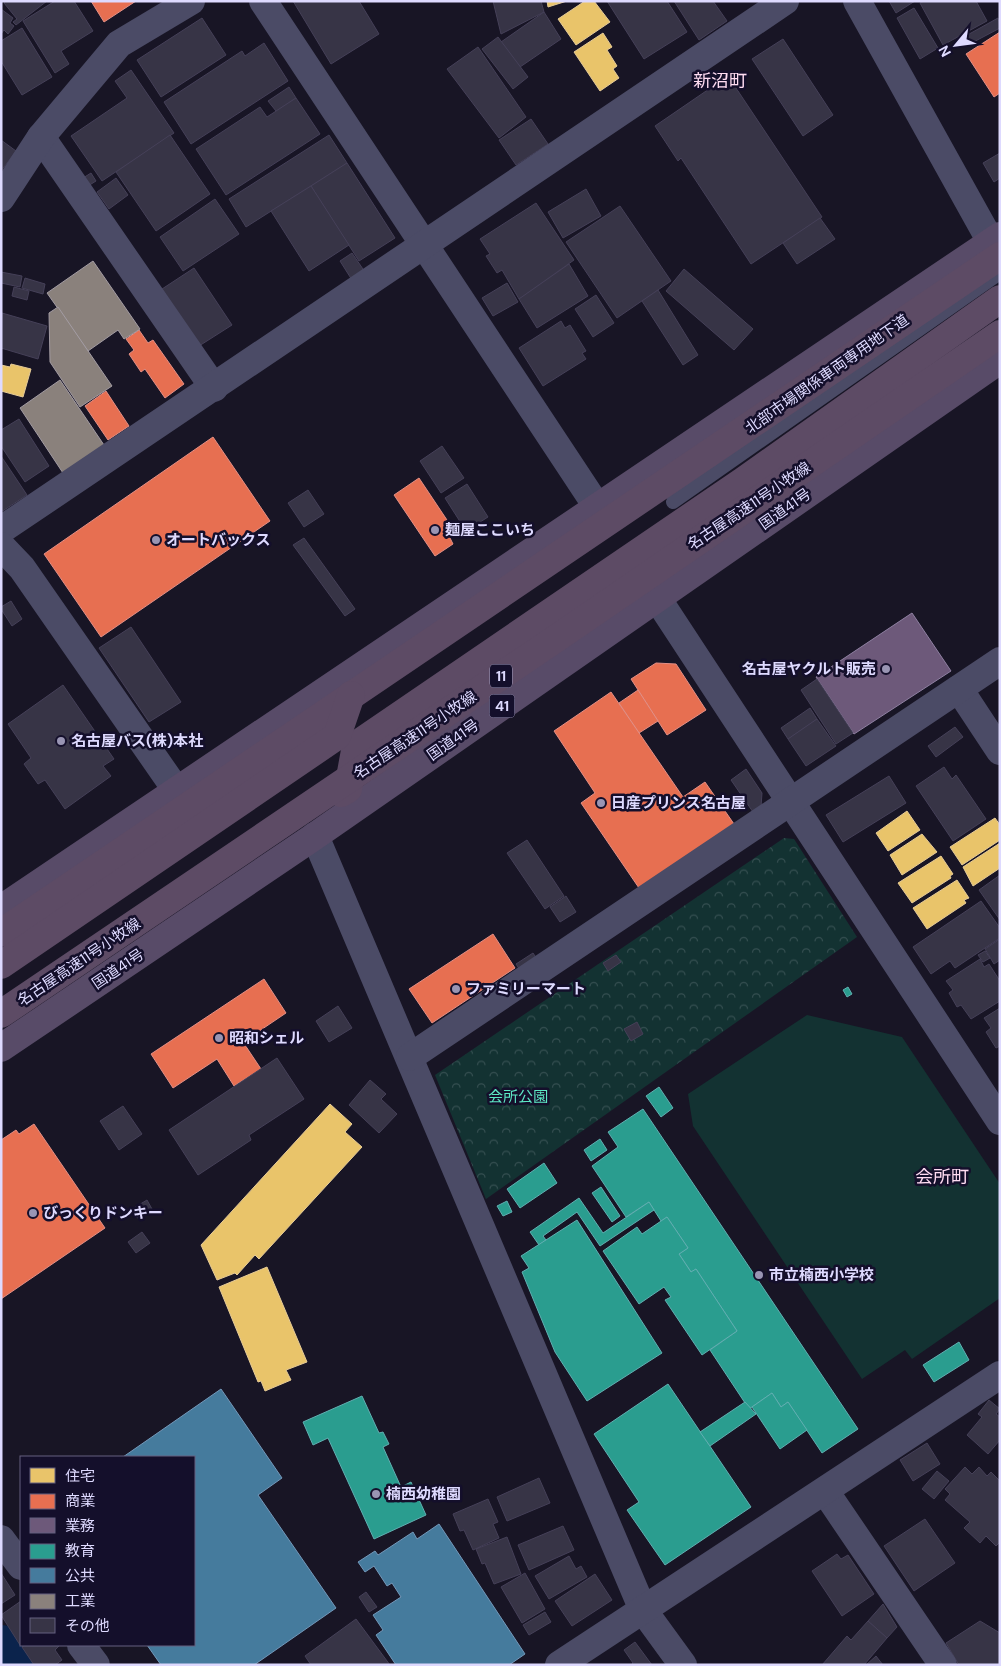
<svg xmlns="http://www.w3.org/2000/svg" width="1001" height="1666" font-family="'DM Sans','Noto Sans JP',sans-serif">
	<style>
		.grass { fill: #133232 }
		.forest { fill: url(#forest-crowns) }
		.homes { fill: #e9c46a; stroke: #e6cb97 }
		.shops { fill: #e76f51; stroke: #e48f85 }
		.offices { fill: #6d597a; stroke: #8f80a2 }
		.schools { fill: #2a9d8f; stroke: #60afb1 }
		.public { fill: #457b9d; stroke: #7398ba }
		.industry { fill: #8a817c; stroke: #a39ca3 }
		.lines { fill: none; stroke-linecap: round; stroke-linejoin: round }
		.river { stroke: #0b234c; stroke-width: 54 }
		.building { fill: #373446; stroke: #454058 }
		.service { stroke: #4b4b66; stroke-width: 14 }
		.minor { stroke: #4b4b66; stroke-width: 28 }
		.trunk { stroke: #584b68; stroke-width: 28 }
		.motorway { stroke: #5d4b65; stroke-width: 28 }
		.motorway-bridge { stroke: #5d4b65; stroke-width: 28 }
		.poi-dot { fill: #9995b3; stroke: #140f2b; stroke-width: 2 }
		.labels { text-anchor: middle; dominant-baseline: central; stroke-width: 5; stroke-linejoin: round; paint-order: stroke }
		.shield { fill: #140f2b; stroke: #a19dbf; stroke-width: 1 }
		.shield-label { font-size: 14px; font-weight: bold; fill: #dedaff }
		.street-label { font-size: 15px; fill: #dedaff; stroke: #140f2b }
		.poi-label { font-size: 15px; font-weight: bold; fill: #dedaff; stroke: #140f2b; text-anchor: start }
		.park-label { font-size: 15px; fill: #5de7c4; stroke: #140f2b }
		.quarter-label { font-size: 18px; fill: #ffdcf2; stroke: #140f2b }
	</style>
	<defs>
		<pattern id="forest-crowns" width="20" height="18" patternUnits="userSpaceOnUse" patternTransform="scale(1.25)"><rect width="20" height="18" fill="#133232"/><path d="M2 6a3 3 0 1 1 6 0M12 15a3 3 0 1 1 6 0" fill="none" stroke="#354f51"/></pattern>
	</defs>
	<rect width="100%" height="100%" fill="#181525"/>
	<!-- grass -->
	<path class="grass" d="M807,1015L902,1037L1000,1184V1298L912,1359L905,1350L862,1379L693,1126L688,1094Z"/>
	<!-- forest -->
	<path class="forest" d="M784,838L794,839L857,937L486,1199L435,1075Z"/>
	<!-- homes -->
	<g class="homes">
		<path d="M547,1H567L548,7Z"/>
		<path d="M585,1H594L610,22L576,45L558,19Z"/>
		<path d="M603,33L612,47L607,50L617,66L613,69L619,78L600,91L574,52Z"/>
		<path d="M11,364L31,369L23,397L1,391V365L10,367Z"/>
		<path d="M907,811L920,830L888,851L876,833Z"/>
		<path d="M995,818L1000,825V840L962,865L950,847Z"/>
		<path d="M922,834L937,852L902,875L890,855Z"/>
		<path d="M1000,843V868L973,886L963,867Z"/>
		<path d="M941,856L953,874L950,876L951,878L912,903L898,883Z"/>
		<path d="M957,880L969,898L964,900L966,903L927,929L913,908Z"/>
		<path d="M330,1104L352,1124L345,1132L362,1147L259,1259L255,1255L237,1275L235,1273L217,1280L201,1245Z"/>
		<path d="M267,1267L307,1362L286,1370L291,1380L265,1391L261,1381L258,1382L219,1287Z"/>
	</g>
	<!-- shops -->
	<g class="shops">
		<path d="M91,1H136L104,22Z"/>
		<path d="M1000,32V93L994,97L966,54Z"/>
		<path d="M139,330L148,343L153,340L184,384L165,398L145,369L141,372L129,354L134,350L126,339Z"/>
		<path d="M106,391L129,426L108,440L85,406Z"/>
		<path d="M213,437L270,521L101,637L44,554Z"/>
		<path d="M419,478L455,532L449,536L453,544L435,556L394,495Z"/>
		<path d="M656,663L676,664L706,710L667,735L631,679Z"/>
		<path d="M638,690L658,721L639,733L619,703Z"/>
		<path d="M611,692L683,797L705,782L734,824L639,888L581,803L595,793L554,731Z"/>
		<path d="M493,934L515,968L432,1023L409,989Z"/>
		<path d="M264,979L286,1013L243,1042L261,1069L234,1086L217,1059L173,1088L151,1054Z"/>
		<path d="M34,1124L105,1228L1,1299V1140L16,1130L19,1134Z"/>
	</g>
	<!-- offices -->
	<path class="offices" d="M912,613L951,671L854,734L816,677Z"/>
	<!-- schools -->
	<g class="schools">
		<path d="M848,987L852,994L847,997L843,990Z"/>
		<path d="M659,1087L673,1108L661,1117L646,1096Z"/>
		<path d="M643,1109L858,1429L822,1453L788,1402L781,1407L772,1393L749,1409L710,1350L737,1331L696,1269L691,1272L679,1254L688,1248L667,1217L661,1221L649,1202L626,1217L592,1166L618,1147L608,1132Z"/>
		<path d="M600,1139L607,1150L591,1161L584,1150Z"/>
		<path d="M544,1163L557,1183L520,1208L507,1189Z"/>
		<path d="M601,1187L620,1216L612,1222L592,1193Z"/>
		<path d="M579,1198L603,1233L649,1202L654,1210L600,1246L577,1212L543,1236L546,1240L539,1245L530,1232Z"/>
		<path d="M507,1201L512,1212L503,1216L497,1206Z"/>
		<path d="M667,1217L688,1248L679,1254L691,1272L696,1269L737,1331L702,1355L665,1300L671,1297L664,1287L639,1304L603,1251L637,1227L642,1234Z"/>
		<path d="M577,1220L662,1353L587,1401L555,1352L522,1272L529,1268L521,1256Z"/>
		<path d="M959,1342L969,1360L934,1382L923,1365Z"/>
		<path d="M668,1384L751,1507L665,1565L627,1510L639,1502L594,1434Z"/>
		<path d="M772,1393L781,1407L788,1402L807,1430L780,1449L752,1407Z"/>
		<path d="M362,1396L379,1433L383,1432L389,1444L383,1447L401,1487L411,1482L426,1515L374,1539L328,1438L313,1445L303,1422Z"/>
		<path d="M745,1402L756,1414L710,1446L700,1432Z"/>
	</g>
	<!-- public -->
	<g class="public">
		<path d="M221,1389L282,1478L258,1495L336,1608L254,1665H161L147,1645H194V1457H123Z"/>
		<path d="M439,1524L525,1654L509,1665H396L376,1635L383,1630L373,1615L401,1597L392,1583L387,1586L374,1566L365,1572L358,1562L375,1551L378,1555L413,1532L417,1539Z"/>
	</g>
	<!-- industry -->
	<g class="industry">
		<path d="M93,261L140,329L124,339L118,330L88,351L47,293Z"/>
		<path d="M58,307L112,386L80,407L50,362L49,313Z"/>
		<path d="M60,380L104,445L63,473L20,408Z"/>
	</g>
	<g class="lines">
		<!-- river -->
		<path class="river" d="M1,1652L10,1665"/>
	</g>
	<!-- building -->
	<g class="building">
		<path d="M6,1H47L16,25L13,22L17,19L4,3Z"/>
		<path d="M55,1H74L93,31L61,51L69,64L55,73L23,21Z"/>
		<path d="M293,1H359L379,34L331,64Z"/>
		<path d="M493,1H541L544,12L501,34Z"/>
		<path d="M607,1H667L687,32L644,59Z"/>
		<path d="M674,1H713L727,21L699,40Z"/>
		<path d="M889,1H915L896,13Z"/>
		<path d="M924,1H976L987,21L943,45L920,3Z"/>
		<path d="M914,8L938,48L920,59L897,18Z"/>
		<path d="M1,9L13,18L10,23L14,26L8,34L4,30L1,34Z"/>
		<path d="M544,12L561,39L520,67L501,42Z"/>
		<path d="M202,18L226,55L161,97L137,60Z"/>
		<path d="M998,18L1000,28L966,46L962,38Z"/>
		<path d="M22,28L52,77L22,95L1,61V41Z"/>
		<path d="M498,37L528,77L513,89L482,49Z"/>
		<path d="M783,39L833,115L803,136L752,59Z"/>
		<path d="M264,43L288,81L191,144L164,102L242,51L245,56Z"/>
		<path d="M478,47L526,117L499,138L447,69Z"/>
		<path d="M131,70L174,133L102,181L71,136L127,98L115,81Z"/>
		<path d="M728,76L822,217L751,264L681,158L678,161L655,126Z"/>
		<path d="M289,87L296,98L276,111L268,101Z"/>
		<path d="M296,98L320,134L226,195L196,149L260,107L267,117Z"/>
		<path d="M531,119L548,144L516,165L499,140Z"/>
		<path d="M170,135L210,194L156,231L116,172Z"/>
		<path d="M329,135L347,163L246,227L229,199Z"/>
		<path d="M1,140L16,151L1,171Z"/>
		<path d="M1000,153V178L994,182L983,163Z"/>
		<path d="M347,163L395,238L359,261L311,186Z"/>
		<path d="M91,173L96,181L88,186L83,178Z"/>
		<path d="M116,178L128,195L109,209L97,192Z"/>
		<path d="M311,186L349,245L309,271L271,211Z"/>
		<path d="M586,189L601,216L563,238L548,212Z"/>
		<path d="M215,199L239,234L183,271L160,237Z"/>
		<path d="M536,203L574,260L519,299L502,270L497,273L486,256L490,254L480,239Z"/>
		<path d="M620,206L671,281L617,318L566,242Z"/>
		<path d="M820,218L835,239L797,264L783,243Z"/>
		<path d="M352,253L365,272L352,280L340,261Z"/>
		<path d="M569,264L588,296L537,328L519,299Z"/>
		<path d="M194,268L232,325L199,346L162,289Z"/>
		<path d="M684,269L753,329L734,350L666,291Z"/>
		<path d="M1,272L22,276L20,287L1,283Z"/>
		<path d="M25,278L45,284L43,294L22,288Z"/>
		<path d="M507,283L518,302L493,316L482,298Z"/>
		<path d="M14,287L29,291L27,300L12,296Z"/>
		<path d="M658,290L698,355L683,365L642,301Z"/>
		<path d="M596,295L614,323L593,337L575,309Z"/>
		<path d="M2,313L47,326L38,359L1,348Z"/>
		<path d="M561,321L565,328L570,325L586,351L582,353L586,359L543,386L519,348Z"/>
		<path d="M19,419L49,466L25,482L1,446V430Z"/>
		<path d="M442,446L464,478L441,493L420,461Z"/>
		<path d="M1,456L27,495L1,512Z"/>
		<path d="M467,484L488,517L466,531L445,498Z"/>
		<path d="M308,490L324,514L304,527L288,503Z"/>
		<path d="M304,538L355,609L345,616L293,545Z"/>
		<path d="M11,601L22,619L12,626L1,609V607Z"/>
		<path d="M131,627L181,702L149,722L99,648Z"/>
		<path d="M817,679L853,733L836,744L801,690Z"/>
		<path d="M63,685L114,759L103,766L111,776L65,809L45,780L38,784L24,764L31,758L8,724Z"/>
		<path d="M810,708L817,719L788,739L781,728Z"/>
		<path d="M817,719L836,746L806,766L788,739Z"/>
		<path d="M955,727L963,737L936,757L928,746Z"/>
		<path d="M944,767L952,779L956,775L986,819L953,841L916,786Z"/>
		<path d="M746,769L762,793L761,807L753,812L731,780Z"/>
		<path d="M889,776L906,803L843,842L826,815Z"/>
		<path d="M527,840L564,896L545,909L507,853Z"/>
		<path d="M1000,875V920L979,890Z"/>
		<path d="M566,896L576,912L560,922L550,907Z"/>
		<path d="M981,901L1000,928V938L955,968L950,961L931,974L913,947Z"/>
		<path d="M1000,939V960L994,964L985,949Z"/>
		<path d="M985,951L990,958L983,962L978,955Z"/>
		<path d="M533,953L537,959L520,970L516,964Z"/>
		<path d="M616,955L621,962L608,971L603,963Z"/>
		<path d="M980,959L984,967L989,964L1000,981V1001L971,1019L961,1005L957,1007L949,993L953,990L946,981Z"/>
		<path d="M338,1006L352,1028L329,1042L316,1021Z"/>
		<path d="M1000,1008V1046L996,1048L986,1032L991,1028L984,1018Z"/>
		<path d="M637,1022L643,1034L631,1041L624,1029Z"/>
		<path d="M277,1058L304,1099L249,1135L251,1140L198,1175L169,1130Z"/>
		<path d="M370,1080L386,1094L381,1099L397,1114L379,1133L349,1105Z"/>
		<path d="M123,1106L142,1134L119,1150L100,1121Z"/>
		<path d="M147,1200L152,1209L137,1218L132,1209Z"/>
		<path d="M142,1232L150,1243L136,1253L128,1242Z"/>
		<path d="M989,1400L1000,1409L996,1414L1000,1417V1440L988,1454L967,1435L982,1417L978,1414Z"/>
		<path d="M927,1443L940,1464L913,1481L900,1460Z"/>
		<path d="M965,1467L972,1474L979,1467L987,1476L991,1472L1000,1481V1542L996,1546L986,1536L980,1543L964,1528L970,1522L945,1500L950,1494L945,1489Z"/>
		<path d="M937,1471L949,1481L934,1499L922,1489Z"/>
		<path d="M539,1478L550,1503L507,1521L497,1497Z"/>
		<path d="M488,1499L498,1522L493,1524L499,1538L473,1550L464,1530L460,1531L453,1514Z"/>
		<path d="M925,1519L955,1563L914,1591L884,1546Z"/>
		<path d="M563,1526L574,1550L529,1570L518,1545Z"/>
		<path d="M507,1537L521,1574L494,1584L485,1563L482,1564L476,1549Z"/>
		<path d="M837,1554L841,1559L848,1555L874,1594L842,1616L812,1571Z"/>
		<path d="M569,1556L576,1569L581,1566L587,1577L549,1599L535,1576Z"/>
		<path d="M1,1573L15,1595L1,1604Z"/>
		<path d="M525,1573L545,1609L522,1623L501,1587Z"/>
		<path d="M595,1574L612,1600L572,1626L555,1601Z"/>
		<path d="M366,1592L377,1607L369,1612L359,1597Z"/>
		<path d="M21,1601V1644L20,1645L1,1615Z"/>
		<path d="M883,1604L897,1627L887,1638L868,1621Z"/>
		<path d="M545,1612L551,1622L529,1635L523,1625Z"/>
		<path d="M356,1619L390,1665H311L305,1656Z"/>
		<path d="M868,1621L887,1638L864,1665H822L847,1636L851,1640Z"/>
		<path d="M980,1621L1000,1633V1665H959L946,1643Z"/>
		<path d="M635,1642L652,1665H631L633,1663L624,1650Z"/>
		<path d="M25,1645H60L55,1650L62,1660L55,1665H34L22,1647Z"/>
		<path d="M876,1656L883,1665H866Z"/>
	</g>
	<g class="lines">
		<!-- service -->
		<path class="service" d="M673,502L1000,273"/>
		<!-- minor -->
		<g class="minor">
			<path d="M263,1L598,508"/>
			<path d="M857,1L991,242"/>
			<path d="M41,137L214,388"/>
			<path d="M1,198L41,137L119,44L191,1"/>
			<path d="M1,530L785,1"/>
			<path d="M1,546L22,568L177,791"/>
			<path d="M657,598L1000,1121"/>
			<path d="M959,689L1000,751"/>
			<path d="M315,836L643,1610L683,1665"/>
			<path d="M410,1057L1000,661"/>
			<path d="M825,1491L943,1665"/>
			<path d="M1,1539L21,1566"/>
			<path d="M81,1645L96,1665"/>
			<path d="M559,1665L1000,1375"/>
		</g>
		<!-- trunk -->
		<g class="trunk">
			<path d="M1,909L1000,236"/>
			<path d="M1,1048L315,836L1000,360"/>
		</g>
		<!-- motorway -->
		<g class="motorway">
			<path d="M341,793L348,789L356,745L743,481L1000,299"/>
			<path d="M1,933L1000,256"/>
		</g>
		<!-- motorway-bridge -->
		<g class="motorway-bridge">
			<path d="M1,965L337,736L351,695"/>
			<path d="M1,1014L554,640L1000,334"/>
		</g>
	</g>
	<!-- markers -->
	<g class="poi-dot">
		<circle cx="435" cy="530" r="5"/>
		<circle cx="156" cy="540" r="5"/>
		<circle cx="886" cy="669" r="5"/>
		<circle cx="61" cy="741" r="5"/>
		<circle cx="601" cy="803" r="5"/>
		<circle cx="456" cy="989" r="5"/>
		<circle cx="219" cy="1038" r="5"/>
		<circle cx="33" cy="1213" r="5"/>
		<circle cx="759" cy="1275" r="5"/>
		<circle cx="376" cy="1494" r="5"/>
	</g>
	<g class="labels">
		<!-- shield labels -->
		<g class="shield">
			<rect x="490" y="664.5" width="22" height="23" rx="4"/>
			<rect x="489.5" y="694.5" width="25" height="23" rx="4"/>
		</g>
		<g class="shield-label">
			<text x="501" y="676">11</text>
			<text x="502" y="706">41</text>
		</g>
		<!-- street labels -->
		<g class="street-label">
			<text transform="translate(827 374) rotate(-35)">北部市場関係車両専用地下道</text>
			<text transform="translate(749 506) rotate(-34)">名古屋高速11号小牧線</text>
			<text transform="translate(785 509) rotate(-35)">国道41号</text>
			<text transform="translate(415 735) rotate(-34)">名古屋高速11号小牧線</text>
			<text transform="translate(453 740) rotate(-35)">国道41号</text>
			<text transform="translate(79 962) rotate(-34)">名古屋高速11号小牧線</text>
			<text transform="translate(118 969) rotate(-34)">国道41号</text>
		</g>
		<!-- poi labels -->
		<g class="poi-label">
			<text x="445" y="530">麺屋ここいち</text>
			<text x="166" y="540">オートバックス</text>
			<text x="876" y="669" text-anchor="end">名古屋ヤクルト販売</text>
			<text x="71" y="741">名古屋バス(株)本社</text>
			<text x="611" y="803">日産プリンス名古屋</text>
			<text x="466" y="989">ファミリーマート</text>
			<text x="229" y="1038">昭和シェル</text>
			<text x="43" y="1213">びっくりドンキー</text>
			<text x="769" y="1275">市立楠西小学校</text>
			<text x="386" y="1494">楠西幼稚園</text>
		</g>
		<!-- park labels -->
		<g class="park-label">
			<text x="518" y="1097">会所公園</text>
		</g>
		<!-- quarter labels -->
		<g class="quarter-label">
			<text x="720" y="81">新沼町</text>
			<text x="942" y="1177">会所町</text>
		</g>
	</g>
	<!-- border -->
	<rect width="1001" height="1666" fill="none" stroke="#dedaff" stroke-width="5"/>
	<!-- legend -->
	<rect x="20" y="1456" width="175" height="190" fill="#140f2b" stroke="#656080"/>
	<rect x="30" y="1468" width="25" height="15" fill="#e9c46a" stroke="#656080"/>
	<text x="65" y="1481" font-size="15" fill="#dedaff">住宅</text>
	<rect x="30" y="1494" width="25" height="15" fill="#e76f51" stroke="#656080"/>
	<text x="65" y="1506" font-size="15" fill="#dedaff">商業</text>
	<rect x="30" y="1518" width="25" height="15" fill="#6d597a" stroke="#656080"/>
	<text x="65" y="1531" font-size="15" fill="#dedaff">業務</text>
	<rect x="30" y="1544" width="25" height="15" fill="#2a9d8f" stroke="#656080"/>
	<text x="65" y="1556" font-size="15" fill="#dedaff">教育</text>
	<rect x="30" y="1568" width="25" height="15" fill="#457b9d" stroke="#656080"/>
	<text x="65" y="1581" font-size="15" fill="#dedaff">公共</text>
	<rect x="30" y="1594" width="25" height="15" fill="#8a817c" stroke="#656080"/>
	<text x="65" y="1606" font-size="15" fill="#dedaff">工業</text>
	<rect x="30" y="1618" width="25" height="15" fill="#373446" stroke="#656080"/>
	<text x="65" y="1631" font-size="15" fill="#dedaff">その他</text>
	<!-- north arrow -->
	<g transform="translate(956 45) rotate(241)" stroke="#140f2b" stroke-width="4" paint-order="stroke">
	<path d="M0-4L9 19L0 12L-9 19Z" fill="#dedaff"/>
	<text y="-8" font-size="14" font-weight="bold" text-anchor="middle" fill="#dedaff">N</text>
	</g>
</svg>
